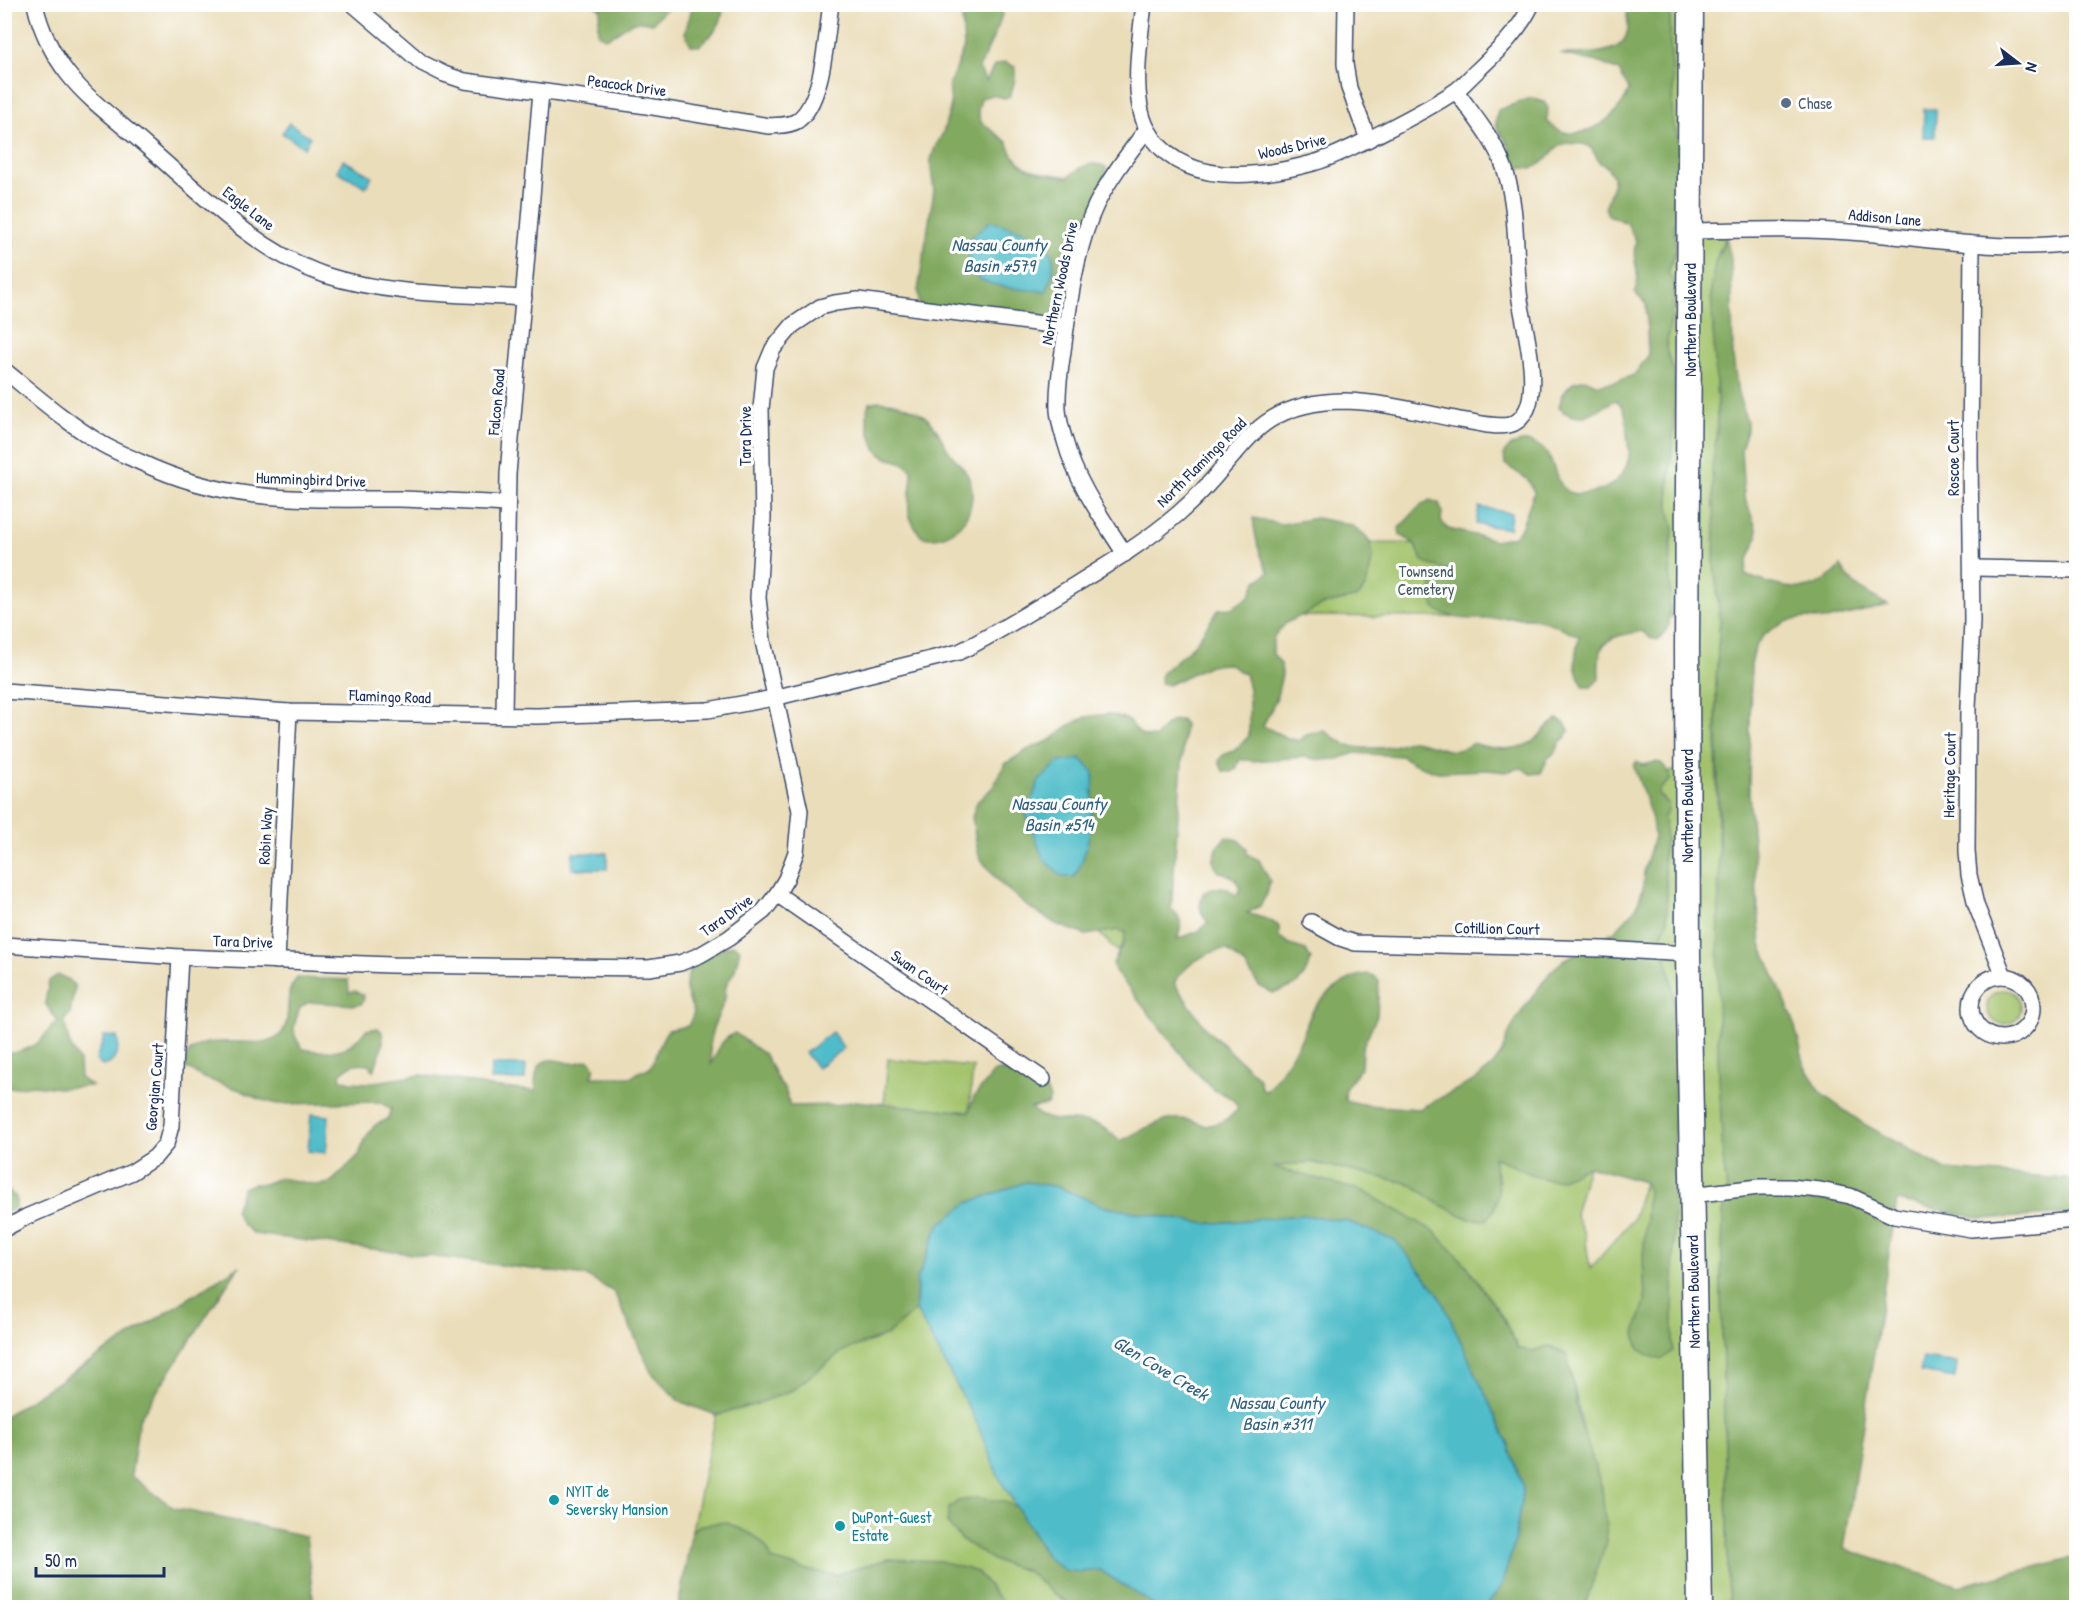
<svg xmlns="http://www.w3.org/2000/svg" width="2081" height="1612" font-family="'Patrick Hand',sans-serif">
	<style>
		.green { fill: #a2c36b; stroke: #5e7964; stroke-width: 1.5; fill-rule: evenodd }
		.forest { fill: #81a95f; stroke: #4e6c5e; stroke-width: 1.5 }
		.water { fill: #50bdc9; stroke: #367694; stroke-width: 1.5 }
		.lines { fill: none; stroke-linecap: round; stroke-linejoin: round }
		.minor-casing { stroke: #3a496c; stroke-width: 18 }
		.primary-casing { stroke: #3a496c; stroke-width: 27 }
		.minor { stroke: #fff; stroke-width: 15 }
		.primary { stroke: #fff; stroke-width: 24 }
		.service-dot { fill: #5c6f8a; stroke: #fff; stroke-width: 2 }
		.culture-dot { fill: #0f9aa8; stroke: #fff; stroke-width: 2 }
		.labels { text-anchor: middle; dominant-baseline: central; stroke-width: 6; stroke-linejoin: round; paint-order: stroke }
		.street-label { font-size: 16px; fill: #1b2f5e; stroke: #fff }
		.service-label { font-size: 16px; fill: #4e5e75; stroke: #fff; text-anchor: start }
		.park-label { font-size: 16px; fill: #445b62; stroke: #fff }
		.culture-label { font-size: 16px; fill: #0d838f; stroke: #fff; text-anchor: start }
		.water-label { font-size: 18px; font-style: italic; fill: #2e6183; stroke: #fff }
	</style>
	<rect width="100%" height="100%" fill="#fff"/>
	<filter id="ink" filterUnits="userSpaceOnUse"><feTurbulence type="fractalNoise" baseFrequency=".0167" numOctaves="2"/><feDisplacementMap in="SourceGraphic" scale="12" xChannelSelector="R" yChannelSelector="G"/><feConvolveMatrix kernelMatrix="1 2 1 2 8 2 1 2 1" color-interpolation-filters="sRGB"/></filter>
	<filter id="wash" filterUnits="userSpaceOnUse"><feTurbulence type="fractalNoise" baseFrequency=".008" numOctaves="4" result="noise"/><feDisplacementMap in="SourceGraphic" scale="24" xChannelSelector="R" yChannelSelector="G"/><feGaussianBlur stdDeviation="1.35" result="paint"/><feColorMatrix in="noise" values="0 0 0 0 0 0 0 0 0 0 0 0 0 0 0 0 0 1.4 0 .05"/><feComposite in="paint" operator="in"/></filter>
	<g filter="url(#wash)">
		<rect width="100%" height="100%" fill="#eaddb9"/>
		<!-- green -->
		<g class="green">
			<path d="M1673,5H1691L1690,230L1726,237L1719,250L1711,290L1717,401L1714,564L1720,618L1716,683V757L1727,1191L1723,1214L1721,1287L1729,1607H1584L1607,1541L1567,1355L1550,1346L1532,1351L1518,1348L1503,1318L1468,1267L1434,1231L1271,1167L1311,1162L1412,1184L1439,1204L1499,1181L1492,1156L1509,1162L1537,1177L1660,948L1659,941L1667,922V891L1663,857L1666,839L1664,817L1668,811V804L1658,794L1660,789L1671,779L1668,771L1687,770V618L1670,617V613L1530,618L1300,616L1282,618L1280,543L1589,544L1669,509V484L1676,401L1674,372L1666,349L1668,272L1676,249L1674,227L1678,214L1675,202V188L1679,175L1678,137L1673,124L1672,106L1673,86L1670,41V17ZM1588,1166L1644,1182L1633,1219L1590,1269L1585,1235L1575,1214Z"/>
			<path d="M1118,930L1125,932L1126,938L1118,952L1099,933Z"/>
			<circle cx="2004" cy="1007" r="17"/>
			<path d="M888,1059L973,1067L969,1112L884,1104Z"/>
			<path d="M916,1310L977,1423L998,1476L1017,1507L1001,1502L947,1523L961,1539L993,1560L1027,1571L1054,1594L1074,1607H1006L977,1572L888,1559L835,1575L807,1570L771,1560L702,1525L692,1530L716,1415L754,1405L792,1390L843,1351L887,1335Z"/>
		</g>
		<!-- forest -->
		<g class="forest">
			<path d="M594,5H674L664,11L652,23C625,17 627,31 605,38L598,34V23L601,9Z"/>
			<path d="M691,5H723C724,24 713,34 699,46L691,45L685,33L692,8Z"/>
			<path d="M946,5H1005L998,27L979,68L986,81L994,66L1005,62L1015,67V80L1010,96L1004,98L992,95L981,98L978,110L980,121L1007,142L1013,155L1025,167L1043,173L1068,177C1079,168 1091,159 1106,167V175L1066,327L920,308L918,291L934,190L930,163L935,147L943,133L951,105L949,85L964,47L962,17L953,7Z"/>
			<path d="M1624,5H1673L1670,17V41L1673,86L1672,106L1673,124L1678,137L1679,175L1675,188V202L1678,214L1674,227L1676,249L1668,272L1676,286L1666,349L1674,372L1676,401L1669,484V509L1674,529L1671,541L1669,626L1659,640L1650,638L1642,631C1605,638 1597,639 1599,679L1591,687H1584C1571,666 1575,659 1579,636C1563,629 1547,620 1530,618C1499,614 1461,628 1434,608C1428,585 1430,582 1449,570L1427,564L1422,559L1414,543L1400,535L1399,528L1421,505L1430,500L1439,503L1442,512L1441,521L1448,529L1496,540L1515,536L1522,526L1534,492L1528,480L1505,464L1504,453C1517,437 1538,438 1549,457C1558,473 1557,496 1583,494C1606,492 1625,480 1629,456C1630,449 1627,440 1627,433C1627,420 1627,408 1615,400C1595,411 1579,427 1559,408L1562,394L1574,382L1585,379L1598,385L1618,381L1634,375L1648,356L1646,304L1635,293C1643,274 1630,262 1636,241L1627,223L1608,215L1605,208L1613,185V176L1607,167L1600,163L1591,148L1584,144L1566,143L1556,148L1547,159L1532,169L1516,167L1510,162C1510,157 1511,150 1509,146C1501,129 1492,132 1498,110L1531,98L1544,102L1548,108L1547,121C1571,151 1620,120 1629,90L1619,71L1598,62L1560,54C1596,53 1642,58 1624,5Z"/>
			<path d="M1726,237L1731,258L1733,357L1738,393L1747,422V430L1741,449L1744,496L1757,530V538L1748,560L1745,575C1782,588 1812,600 1841,566C1853,587 1868,594 1888,605L1826,620L1805,618L1788,621L1772,629L1763,636L1755,647L1751,665L1749,792L1761,945L1793,1019L1805,1067L1823,1095L1864,1124L1946,1170L2076,1180V1214L1982,1219L1897,1201L1844,1549L1959,1586L2076,1557V1607H1729L1721,1287L1723,1214L1727,1191L1723,1160L1718,1056L1719,823L1716,683L1720,618L1714,564L1715,534L1712,467L1717,433V401L1711,290L1715,262Z"/>
			<path d="M878,401C898,402 922,409 934,426C940,434 943,442 948,450C954,459 963,466 968,476C980,501 964,536 934,538C930,539 925,537 921,536C900,510 912,500 912,470C899,457 894,463 883,456C871,448 863,416 869,403Z"/>
			<path d="M1253,518L1282,524L1316,518L1351,525L1364,534L1370,543L1373,556L1366,586L1358,597L1323,605L1286,623L1273,638V654L1281,664L1282,675L1276,700L1263,726L1285,737L1299,741L1309,733L1325,731C1344,745 1352,749 1376,748C1381,748 1389,748 1394,746C1401,744 1404,741 1412,741C1436,742 1448,760 1473,743C1493,750 1520,753 1537,738C1545,730 1548,724 1558,719L1565,723L1569,730L1566,737L1560,742L1556,752L1548,758L1541,773L1530,774L1522,768L1505,772L1488,770L1438,772L1415,764L1401,756L1354,753L1338,759L1320,760L1305,757L1253,761L1240,759L1236,769L1231,772L1223,771L1219,761L1223,755L1234,751L1249,736V689L1245,674L1228,664L1210,665L1168,685L1161,683L1160,677L1162,673L1194,645L1219,609L1232,608L1250,596L1256,582L1269,572C1259,557 1255,536 1253,518Z"/>
			<path d="M1107,714C1114,716 1122,716 1127,720C1140,730 1136,739 1156,737C1164,727 1168,719 1181,720L1185,724L1171,909C1183,917 1182,927 1177,939L1199,931L1208,923C1200,912 1198,906 1203,893C1215,887 1226,883 1235,896L1240,889C1236,877 1231,875 1219,872L1213,861L1218,846L1226,837L1238,840L1247,848V854L1259,860L1270,881L1267,894L1260,906L1247,913L1266,919L1279,926V937L1293,946L1306,950L1311,959C1304,982 1296,988 1273,993L1259,986L1245,965L1226,949C1205,952 1185,965 1174,983L1207,1030L1258,1077L1261,1087L1265,1092C1272,1086 1296,1049 1301,1039C1306,1030 1308,1017 1314,1009C1323,996 1354,970 1371,975C1374,976 1376,978 1379,980L1377,1016L1362,1048L1361,1068L1346,1087L1345,1100L1366,1105L1419,1109L1477,1079L1493,1065L1502,1053L1507,1037L1517,1018L1551,971L1564,960L1615,931L1630,915L1637,906L1643,888L1644,870L1654,837L1652,819L1634,766L1636,762L1644,765L1655,762L1661,763L1668,771L1671,779L1660,789L1658,794L1668,804V811L1664,817L1666,839L1663,857L1667,891V922L1659,941L1666,958L1671,976L1675,1011L1673,1350L1662,1360L1650,1356L1638,1348L1635,1333L1645,1301L1643,1257L1648,1190L1644,1182L1588,1166C1579,1170 1566,1179 1557,1180C1535,1181 1513,1163 1493,1157C1497,1180 1504,1199 1487,1220L1469,1219L1439,1204L1411,1184L1311,1162L1273,1167L1363,1191L1434,1231L1468,1267L1503,1318L1518,1348L1532,1351L1550,1346L1567,1355L1579,1418L1602,1488L1607,1541L1584,1607H1486L1501,1587L1514,1544L1523,1487L1508,1443L1438,1293L1396,1242L1346,1221L1303,1215L1206,1224L1105,1207L1058,1187L939,1225L917,1280L916,1310L887,1335L843,1351L792,1390L754,1405L716,1415L679,1401L651,1372L614,1292L586,1276L254,1234L243,1225L235,1211L243,1188L253,1184H264L279,1178L319,1185L330,1183L359,1155L365,1138L375,1125L388,1119L391,1109L380,1102L277,1104L256,1098L240,1090L204,1078L186,1068L183,1064C196,1022 260,1056 280,1035C291,1024 286,1004 290,990C291,986 294,982 297,978L348,980L349,993L355,991L363,995L364,999L361,1004L355,1005L309,1002L300,1008C293,1026 290,1033 303,1049C331,1054 348,1053 366,1030L378,1028L382,1032L383,1044L374,1071L369,1064C356,1062 350,1065 340,1074L341,1079L351,1082L368,1083L421,1075L464,1081L490,1087L536,1091C534,1078 536,1057 555,1060C560,1060 565,1063 570,1063C577,1064 582,1061 589,1060C597,1066 595,1069 592,1077H632L640,1071L649,1069C658,1057 658,1042 668,1030L688,1026L694,1013C692,1006 687,997 686,990C684,963 712,950 734,945L740,949L735,970L726,985L725,999L713,1028L710,1043L711,1064C718,1052 719,1040 735,1033L765,1055L780,1084L785,1089L790,1106L836,1105L855,1101L969,1112L974,1097L994,1072C1014,1067 1044,1078 1050,1099L1047,1105L1031,1108C1049,1128 1075,1116 1098,1125C1106,1128 1114,1136 1121,1141C1150,1126 1173,1109 1206,1126C1220,1123 1230,1120 1238,1108L1233,1099L1214,1090L1193,1069L1115,971L1113,963L1124,942L1125,932L1118,930L1086,935L1056,924L1027,906L1001,884L983,862L978,853L972,817L977,802L993,787L1005,764L1027,750L1051,740L1068,726L1086,717Z"/>
			<path d="M58,975L70,980L75,987L70,1013L64,1021L70,1045L79,1061L80,1078L92,1086L59,1088L33,1085L5,1089V1053C16,1054 32,1048 41,1040C49,1032 47,1029 58,1022L45,1003L49,981Z"/>
			<path d="M5,1188L16,1197V1206L5,1214Z"/>
			<path d="M239,1266L139,1419L131,1476L174,1508L306,1536L314,1607H5V1416Z"/>
			<path d="M978,1498C989,1500 1004,1500 1015,1506C1019,1509 1022,1516 1025,1521C1049,1560 1050,1575 1100,1570L1157,1607H1074L1054,1594L1027,1571L993,1560L961,1539L947,1523L949,1508L958,1501Z"/>
			<path d="M725,1522C744,1530 767,1538 772,1560L807,1570L835,1575L888,1559L941,1561L977,1572L1006,1607L678,1608L692,1530L701,1525Z"/>
		</g>
		<!-- water -->
		<g class="water">
			<path d="M1924,109H1936L1935,137H1923Z"/>
			<path d="M289,123L310,137L304,148L282,133Z"/>
			<path d="M343,160L372,176L366,187L337,171Z"/>
			<path d="M990,221C1028,232 1071,241 1046,291C1028,290 983,288 973,273C967,264 969,251 969,240Z"/>
			<path d="M1479,507L1511,513L1509,529L1476,524Z"/>
			<path d="M1081,759L1094,772C1092,806 1093,848 1074,877H1063L1043,858L1026,814L1039,781L1059,762Z"/>
			<path d="M573,853H607V869H572Z"/>
			<path d="M832,1032L844,1048L817,1068L805,1053Z"/>
			<path d="M104,1036L117,1037C121,1049 115,1065 102,1066L96,1060C97,1052 103,1046 104,1036Z"/>
			<path d="M492,1065H526L525,1080H491Z"/>
			<path d="M311,1114L329,1116L326,1153L308,1151Z"/>
			<path d="M1026,1182L1058,1187L1105,1207L1206,1224L1303,1215L1346,1221L1396,1241L1438,1293L1508,1443L1523,1487L1514,1544L1501,1587L1486,1607H1157L1100,1570L1078,1572L1064,1570L1048,1558L998,1476L977,1423L916,1310L917,1280L939,1225L968,1203Z"/>
			<path d="M1923,1358L1957,1363L1955,1378L1920,1372Z"/>
		</g>
	</g>
	<g filter="url(#ink)">
		<g class="lines">
			<defs>
				<g id="minor">
					<path d="M35,4C40,29 53,55 68,74C89,101 119,122 145,145C200,192 255,251 325,275C386,295 459,294 524,298"/>
					<path d="M353,4L422,63L444,74L465,81L647,106L769,126C778,125 789,126 797,121C824,102 826,35 831,4"/>
					<path d="M1144,4C1140,40 1130,98 1148,130C1180,188 1258,178 1313,163C1332,158 1349,148 1367,140C1396,125 1427,110 1454,92C1463,86 1470,77 1478,70C1499,50 1519,31 1532,4"/>
					<path d="M1346,4L1345,64L1349,88L1368,139"/>
					<path d="M1690,231C1748,230 1806,228 1863,233C1934,239 2005,253 2076,242"/>
					<path d="M1972,244L1970,456L1972,621L1968,708L1967,851L1969,875L1976,905L2004,976"/>
					<path d="M4,370C36,396 67,423 102,444C114,451 127,456 140,462C229,504 302,499 398,499C434,500 471,502 507,504"/>
					<path d="M1125,554C1102,518 1076,482 1065,441C1062,432 1059,420 1058,410C1057,391 1060,370 1063,351C1069,304 1076,247 1096,205C1110,177 1129,153 1147,129"/>
					<path d="M1972,568L2076,570"/>
					<path d="M4,691L289,712L537,716L708,710L774,698L959,652C992,636 1023,616 1055,597C1097,571 1141,546 1179,513C1195,499 1210,483 1224,466C1238,451 1251,432 1270,420C1292,406 1320,401 1346,401C1384,402 1423,413 1460,420C1475,422 1493,428 1509,425C1518,423 1523,417 1527,409C1539,382 1525,330 1520,300C1514,256 1519,210 1504,167C1494,139 1473,115 1456,91"/>
					<path d="M504,715L508,474L541,92"/>
					<path d="M777,894L1043,1079"/>
					<path d="M1311,922L1340,938L1355,943L1604,949L1688,954"/>
					<path d="M4,945L180,957L391,965L649,968L680,963L700,955L729,938L764,911L777,894L786,879L796,852L800,811L763,641L758,598L763,518L761,409L765,368L773,349L793,325L820,307L835,303L858,300L1066,327"/>
					<path d="M277,961L289,712"/>
					<circle cx="2002" cy="1007" r="31"/>
					<path d="M1691,1195L1759,1187H1790L1820,1190L1850,1196L1894,1216L1971,1229L2076,1220"/>
					<path d="M4,1229L26,1217L132,1172L155,1157L166,1144L171,1126L180,957"/>
				</g>
				<path id="primary" d="M1691,4L1687,648L1688,954L1700,1608"/>
			</defs>
			<!-- minor casing -->
			<use href="#minor" class="minor-casing"/>
			<!-- primary casing -->
			<use href="#primary" class="primary-casing"/>
			<!-- minor -->
			<use href="#minor" class="minor"/>
			<!-- primary -->
			<use href="#primary" class="primary"/>
		</g>
	</g>
	<!-- markers -->
	<circle class="service-dot" cx="1786" cy="103" r="6"/>
	<g class="culture-dot">
		<circle cx="554" cy="1500" r="6"/>
		<circle cx="840" cy="1526" r="6"/>
	</g>
	<g class="labels">
		<!-- street labels -->
		<g class="street-label">
			<text transform="translate(627 85) rotate(8)">Peacock Drive</text>
			<text transform="translate(1292 146) rotate(-13)">Woods Drive</text>
			<text transform="translate(249 208) rotate(38)">Eagle Lane</text>
			<text transform="translate(1885 217) rotate(5)">Addison Lane</text>
			<text transform="translate(1059 283) rotate(-78)">Northern Woods Drive</text>
			<text transform="translate(1690 320) rotate(-90)">Northern Boulevard</text>
			<text transform="translate(496 402) rotate(-85)">Falcon Road</text>
			<text transform="translate(745 436) rotate(-90)">Tara Drive</text>
			<text transform="translate(1953 458) rotate(-90)">Roscoe Court</text>
			<text transform="translate(1201 462) rotate(-45)">North Flamingo Road</text>
			<text transform="translate(311 479) rotate(2)">Hummingbird Drive</text>
			<text transform="translate(390 696) rotate(2)">Flamingo Road</text>
			<text transform="translate(1949 775) rotate(-89)">Heritage Court</text>
			<text transform="translate(1687 806) rotate(-90)">Northern Boulevard</text>
			<text transform="translate(265 836) rotate(-87)">Robin Way</text>
			<text transform="translate(726 915) rotate(-36)">Tara Drive</text>
			<text transform="translate(1497 928) rotate(1)">Cotillion Court</text>
			<text transform="translate(243 941) rotate(2)">Tara Drive</text>
			<text transform="translate(920 972) rotate(35)">Swan Court</text>
			<text transform="translate(154 1087) rotate(-85)">Georgian Court</text>
			<text transform="translate(1693 1292) rotate(-91)">Northern Boulevard</text>
		</g>
		<!-- service labels -->
		<g class="service-label">
			<text x="1798" y="103">Chase</text>
		</g>
		<!-- park labels -->
		<g class="park-label">
			<text x="1426" y="571">Townsend<tspan x="1426" dy="18">Cemetery</tspan></text>
		</g>
		<!-- culture labels -->
		<g class="culture-label">
			<text x="566" y="1491">NYIT de<tspan x="566" dy="18">Seversky Mansion</tspan></text>
			<text x="852" y="1517">DuPont-Guest<tspan x="852" dy="18">Estate</tspan></text>
		</g>
		<!-- water labels -->
		<g class="water-label">
			<text x="999" y="244">Nassau County<tspan x="999" dy="21">Basin #579</tspan></text>
			<text x="1059" y="803">Nassau County<tspan x="1059" dy="21">Basin #514</tspan></text>
			<text transform="translate(1161 1368) rotate(31)">Glen Cove Creek</text>
			<text x="1277" y="1402">Nassau County<tspan x="1277" dy="21">Basin #311</tspan></text>
		</g>
	</g>
	<!-- margin -->
	<rect width="2081" height="1612" fill="none" stroke="#fff" stroke-width="24"/>
	<!-- north arrow -->
	<g transform="translate(2018 63) rotate(107)" stroke="#ffffff" stroke-width="4.5" paint-order="stroke">
	<path d="M0-4.5L10 22L0 15L-10 22Z" fill="#1b2f5e"/>
	<text y="-9" font-size="16" font-weight="bold" text-anchor="middle" fill="#1b2f5e">N</text>
	</g>
	<!-- scale -->
	<path d="M36 1567v9h128v-9" fill="none" stroke="#1b2f5e" stroke-width="3"/>
	<text x="45" y="1567" font-size="18" fill="#1b2f5e" stroke="#ffffff" stroke-width="4.5" paint-order="stroke">50 m</text>
</svg>
